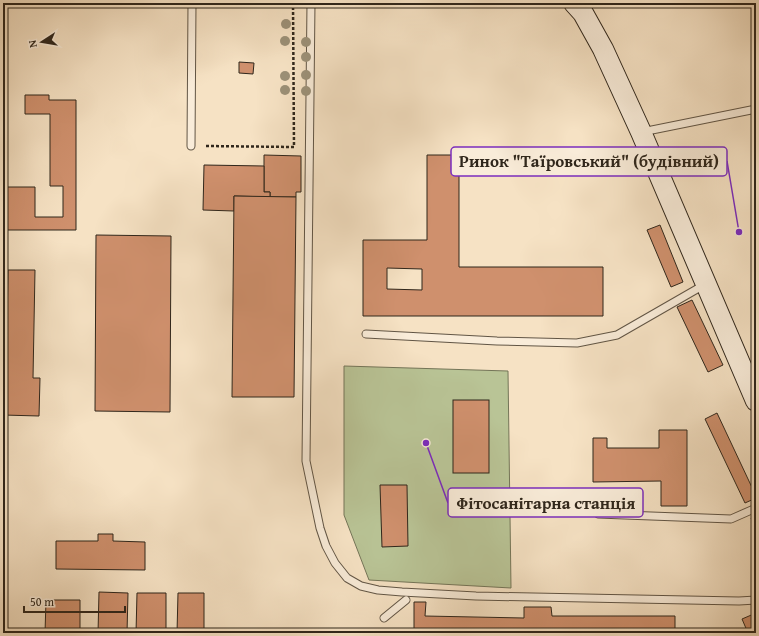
<svg xmlns="http://www.w3.org/2000/svg" width="759" height="636" font-family="'Gentium Book Plus',serif">
	<style>
		.green { fill: #b9c496; stroke: #747558 }
		.building { fill: #cf906d; stroke: #2f261b; fill-rule: evenodd }
		.lines { fill: none; stroke-linecap: round; stroke-linejoin: round }
		.lane-casing { stroke: #615545; stroke-width: 9 }
		.secondary-casing { stroke: #2f261b; stroke-width: 22 }
		.path { stroke: #2f261b; stroke-width: 2.5; stroke-dasharray: 3 2; stroke-linecap: butt }
		.lane { stroke: #f9ecd9; stroke-width: 7 }
		.secondary { stroke: #f9ecd9; stroke-width: 20 }
		.tree { fill: #9c9178 }
		.leader { fill: none; stroke: #7b2cbf; stroke-width: 1.5 }
		.callout-dot { fill: #7b2cbf; stroke: #f9ecd9; stroke-width: 1.5 }
		.callout { fill: #f9ecd9; stroke: #7b2cbf; stroke-width: 1.5 }
		.callout-label { font-size: 17px; text-anchor: middle; font-weight: bold; fill: #2f261b }
	</style>
	<rect width="100%" height="100%" fill="#f6e2c4"/>
	<filter id="stains"><feTurbulence type="fractalNoise" baseFrequency=".005" numOctaves="4"/><feColorMatrix values="0 0 0 0 .2 0 0 0 0 .09 0 0 0 0 .02 0 0 0 .5 -.17"/></filter>
	<radialGradient id="worn" r=".72"><stop offset=".6" stop-color="#630" stop-opacity="0"/><stop offset="1" stop-color="#630" stop-opacity=".3"/></radialGradient>
	<!-- green -->
	<path class="green" d="M344,366L508,371L511,588L369,580L344,515Z"/>
	<!-- building -->
	<g class="building">
		<path d="M239,62L254,63L253,74L239,73Z"/>
		<path d="M25,95H49V100H76V230H3V187H35V217H63V186H50V114H25Z"/>
		<path d="M264,155L301,156V192H296V197H270V192H264Z"/>
		<path d="M427,155H459V267H603V316H363V240H427ZM387,268L422,269V290L387,289Z"/>
		<path d="M204,165L264,166V192H270V197L234,196V211L203,210Z"/>
		<path d="M234,196L296,197L294,397H232Z"/>
		<path d="M660,225L683,282L671,287L647,230Z"/>
		<path d="M96,235L171,236L170,412L95,411Z"/>
		<path d="M8,270H35L33,378H40L39,416L3,415V377H6Z"/>
		<path d="M692,300L723,365L708,372L677,307Z"/>
		<rect x="453" y="400" width="36" height="73"/>
		<path d="M717,413L756,496V498L745,503L705,419Z"/>
		<path d="M659,430H687V506H661V481L593,482V438H607V448H659Z"/>
		<path d="M380,485H407L408,546L382,547Z"/>
		<path d="M756,516V528L751,518Z"/>
		<path d="M98,534H113V541L145,542V570L56,569V541H98Z"/>
		<path d="M99,592L128,593L127,633H98Z"/>
		<path d="M137,593H166V633H136Z"/>
		<path d="M178,593H204V633H177Z"/>
		<path d="M46,600H80V633H45Z"/>
		<path d="M414,602H426L425,616L524,618V607H551L552,616H675V633H414Z"/>
		<path d="M756,613V633H748L742,619Z"/>
		<rect x="297" y="629" width="43" height="4"/>
	</g>
	<g class="lines">
		<defs>
			<g id="lane">
				<path d="M311,3L306,461L320,528L326,546L335,563L347,578L361,586L378,590L402,592L476,596L739,601L756,600"/>
				<path d="M642,132L756,109"/>
				<path d="M191,146L192,3"/>
				<path d="M366,334L497,341L577,343L617,335L704,285"/>
				<path d="M598,514L731,519L756,508"/>
				<path d="M384,618L406,600"/>
			</g>
			<path id="secondary" d="M574,3L583,13L603,49L641,132L756,401"/>
		</defs>
		<!-- lane casing -->
		<use href="#lane" class="lane-casing"/>
		<!-- secondary casing -->
		<use href="#secondary" class="secondary-casing"/>
		<!-- path -->
		<path class="path" d="M206,146L294,147L293,3"/>
		<!-- lane -->
		<use href="#lane" class="lane"/>
		<!-- secondary -->
		<use href="#secondary" class="secondary"/>
	</g>
	<!-- trees -->
	<g class="tree">
		<circle cx="286" cy="24" r="5"/>
		<circle cx="285" cy="41" r="5"/>
		<circle cx="306" cy="42" r="5"/>
		<circle cx="306" cy="57" r="5"/>
		<circle cx="306" cy="75" r="5"/>
		<circle cx="285" cy="76" r="5"/>
		<circle cx="285" cy="90" r="5"/>
		<circle cx="306" cy="91" r="5"/>
	</g>
	<!-- callouts -->
	<path class="leader" d="M739 232L727 161M426 443L448 503"/>
	<g class="callout-dot">
		<circle cx="739" cy="232" r="4"/>
		<circle cx="426" cy="443" r="4"/>
	</g>
	<g class="callout">
		<rect x="451" y="147" width="276" height="29" rx="4"/>
		<rect x="448" y="488" width="195" height="29" rx="4"/>
	</g>
	<g class="callout-label">
		<text x="589" y="167">Ринок "Таїровський" (будівний)</text>
		<text x="546" y="509">Фітосанітарна станція</text>
	</g>
	<!-- margin -->
	<rect width="759" height="636" fill="none" stroke="#f6e2c4" stroke-width="16"/>
	<rect x="4" y="4" width="751" height="628" fill="none" stroke="#2f261b" stroke-width="2"/>
	<rect x="8" y="8" width="743" height="620" fill="none" stroke="#2f261b"/>
	<!-- north arrow -->
	<g transform="translate(42 42) rotate(258)" stroke="#f9ecd9" stroke-width="3" paint-order="stroke">
	<path d="M0-3L7 15L0 10L-7 15Z" fill="#2f261b"/>
	<text y="-6" font-size="11" font-weight="bold" text-anchor="middle" fill="#2f261b">N</text>
	</g>
	<!-- scale -->
	<path d="M24 606v6h101v-6" fill="none" stroke="#2f261b" stroke-width="2"/>
	<text x="30" y="606" font-size="12" fill="#2f261b" stroke="#f9ecd9" stroke-width="3" paint-order="stroke">50 m</text>
	<rect width="100%" height="100%" filter="url(#stains)"/>
	<rect width="100%" height="100%" fill="url(#worn)"/>
</svg>
